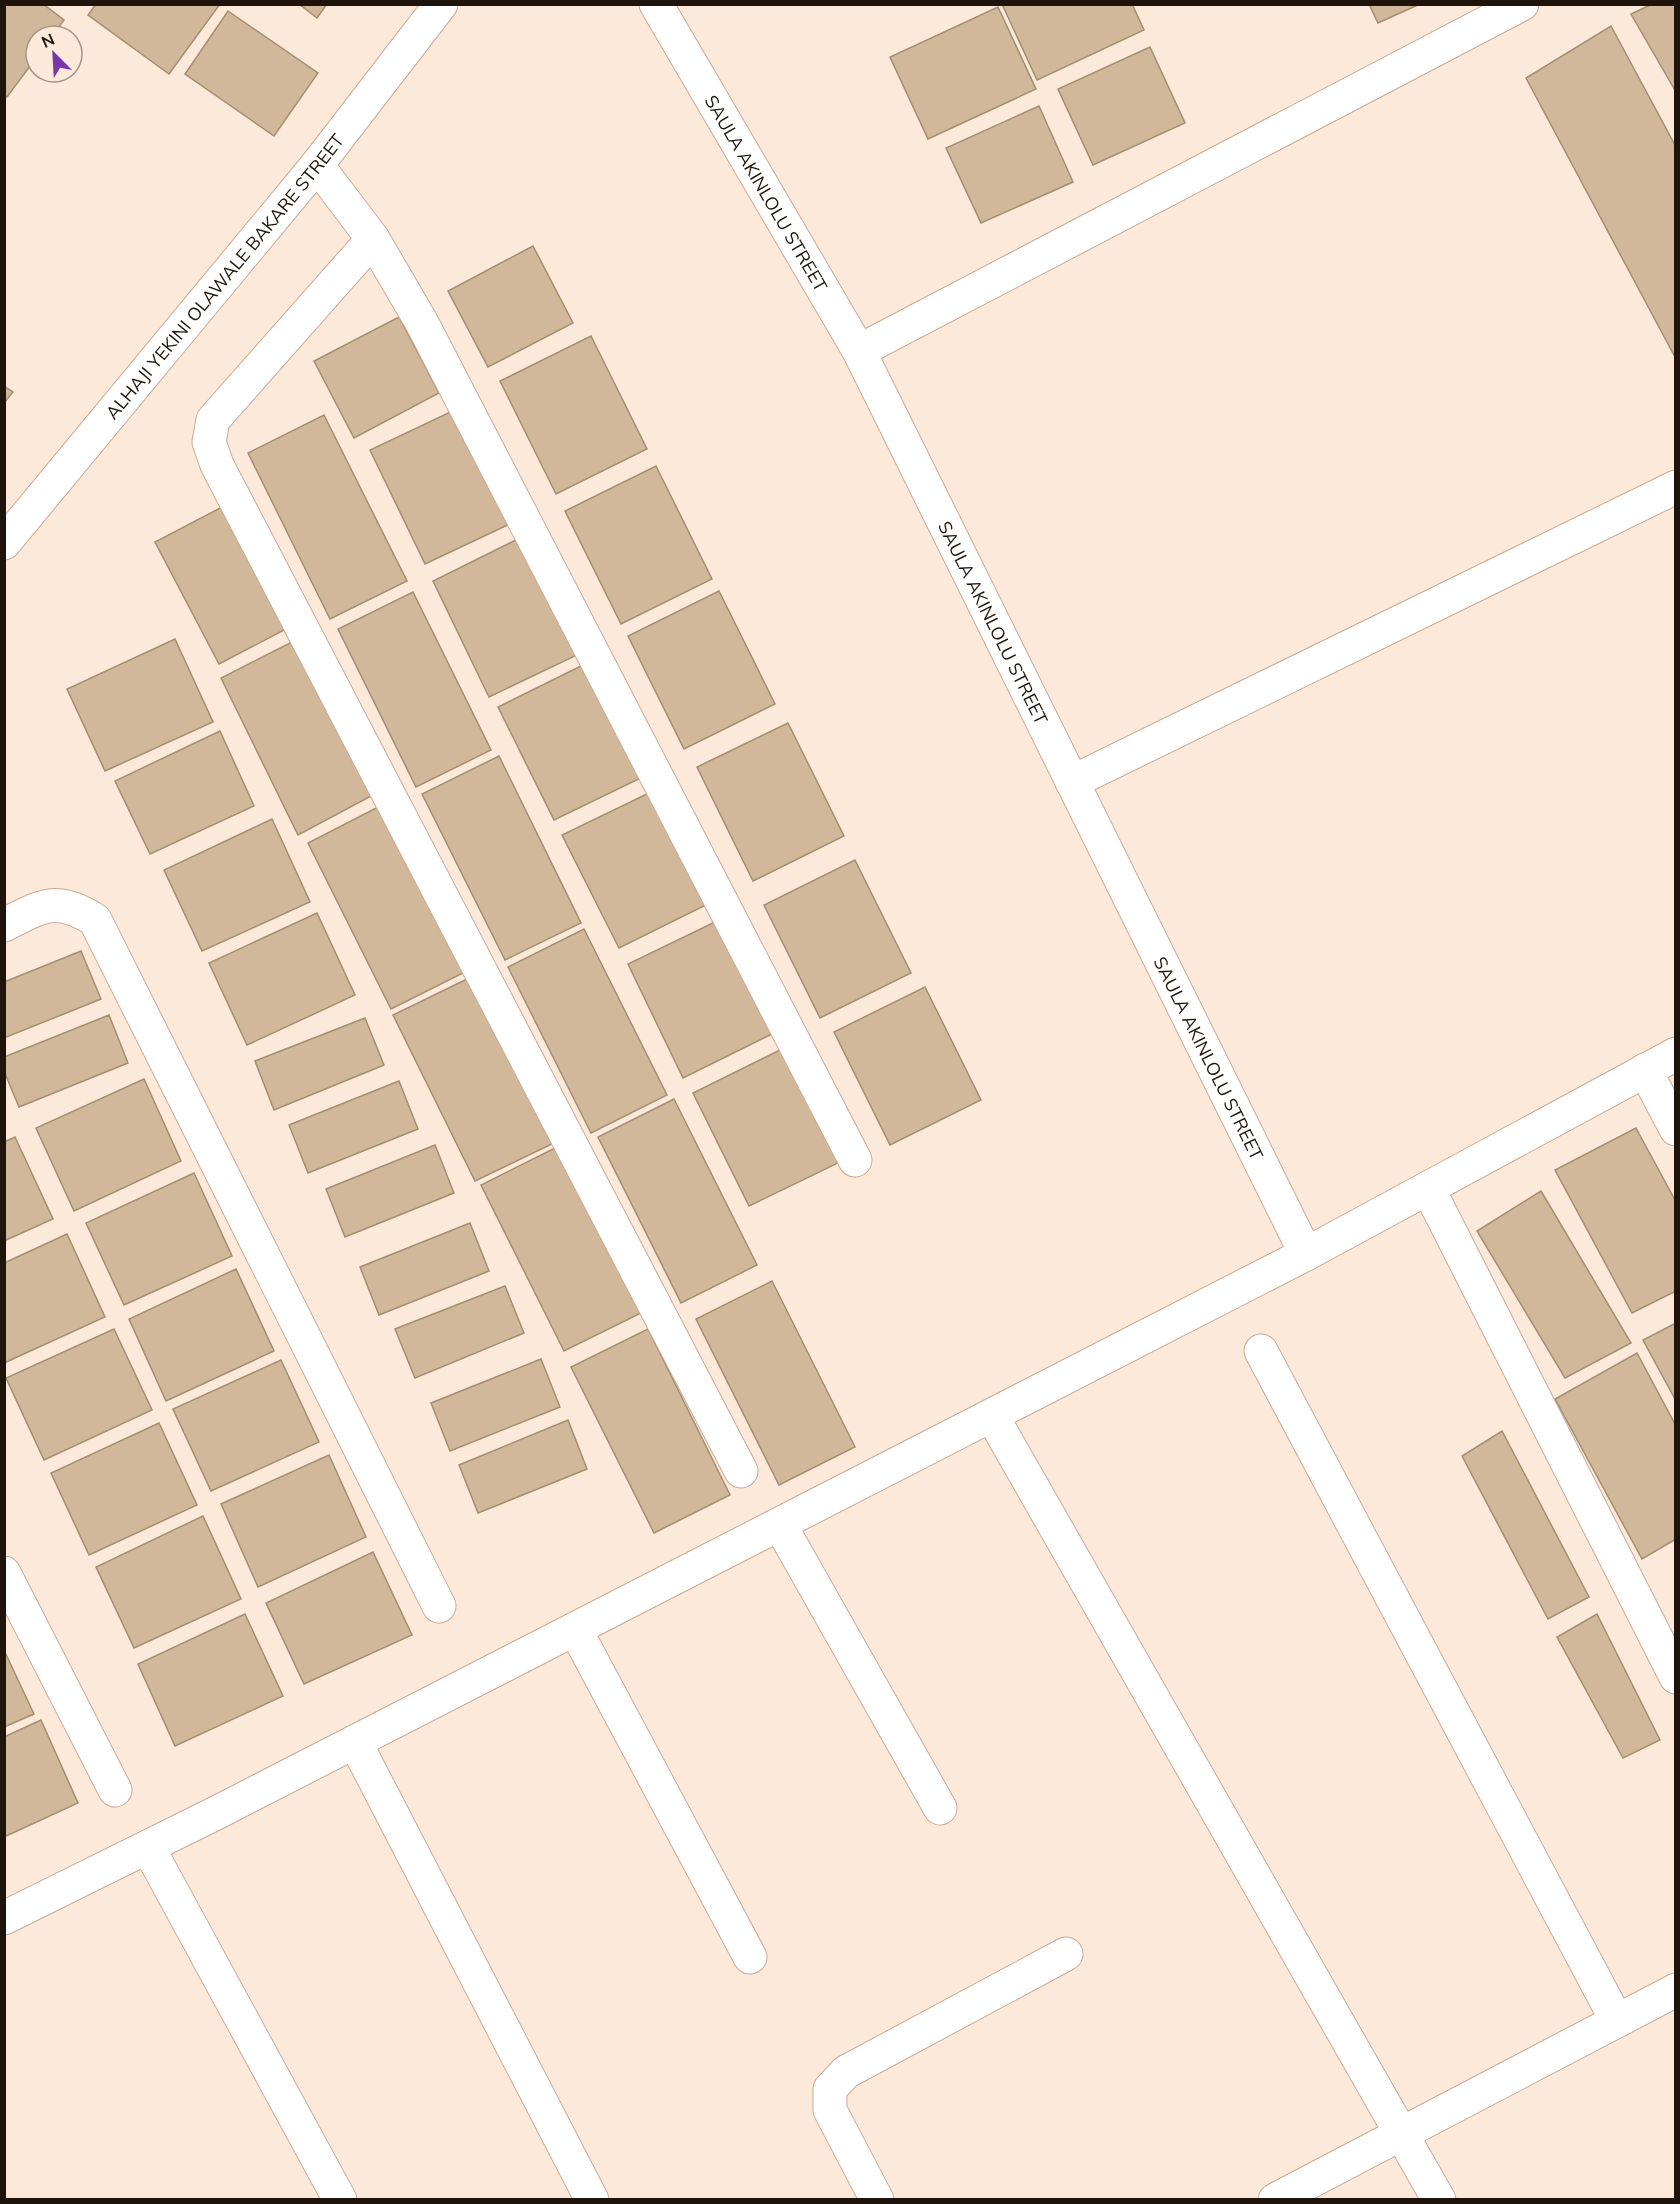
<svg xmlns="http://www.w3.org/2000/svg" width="1680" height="2204" font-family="Mulish,sans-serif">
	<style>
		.building { fill: #d1b89a; stroke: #a48d70; stroke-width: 1.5 }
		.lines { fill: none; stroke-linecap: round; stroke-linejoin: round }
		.minor-casing { stroke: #caaa93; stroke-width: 35 }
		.minor { stroke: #fff; stroke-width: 33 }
		.labels { text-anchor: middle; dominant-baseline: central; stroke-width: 4.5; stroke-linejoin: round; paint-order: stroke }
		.street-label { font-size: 18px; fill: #1f140b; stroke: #fde9da }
	</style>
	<rect width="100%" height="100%" fill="#fde9da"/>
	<!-- building -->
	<g class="building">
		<path d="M4,4H43L64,20L52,36H36V58L7,97L4,95Z"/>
		<path d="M96,4H220L169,74L88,15Z"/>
		<path d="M299,4H327L317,18Z"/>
		<path d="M1002,4H1132L1144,30L1037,80Z"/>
		<path d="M1369,4H1420L1378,23Z"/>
		<path d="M1652,4H1676V92L1631,14Z"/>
		<path d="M998,7L1036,89L928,139L890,57Z"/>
		<path d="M228,11L318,73L274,136L185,74Z"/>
		<path d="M1611,26L1676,147V359L1526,78Z"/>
		<path d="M1150,47L1185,123L1093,165L1058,89Z"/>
		<path d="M1039,106L1073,182L981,223L946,148Z"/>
		<path d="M533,246L573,323L488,367L448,291Z"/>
		<path d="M399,317L439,393L354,438L314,361Z"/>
		<path d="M591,336L647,449L556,494L500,381Z"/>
		<path d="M4,386L13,392L4,403Z"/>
		<path d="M461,407L516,521L425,564L370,450Z"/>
		<path d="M324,415L407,581L330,619L248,453Z"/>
		<path d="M656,466L712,579L621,624L565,511Z"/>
		<path d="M226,505L290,627L219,664L155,542Z"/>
		<path d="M522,537L579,654L489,697L433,581Z"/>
		<path d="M719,591L775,704L684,749L628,636Z"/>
		<path d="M413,592L491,750L416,787L338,629Z"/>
		<path d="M175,639L213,722L105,771L67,689Z"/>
		<path d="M296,640L375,794L298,835L221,678Z"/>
		<path d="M589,662L645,776L554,820L498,707Z"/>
		<path d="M788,723L844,836L753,881L697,767Z"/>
		<path d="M220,731L254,806L150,854L115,781Z"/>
		<path d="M499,756L581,923L505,960L422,794Z"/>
		<path d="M653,791L710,903L619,948L562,835Z"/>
		<path d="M384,804L467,971L391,1009L308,843Z"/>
		<path d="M272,819L310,902L202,951L164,870Z"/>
		<path d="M855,860L911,973L820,1018L764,905Z"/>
		<path d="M317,913L355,995L247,1045L209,963Z"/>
		<path d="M719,920L774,1033L683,1078L628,964Z"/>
		<path d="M584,929L667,1095L591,1133L508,967Z"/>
		<path d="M81,951L101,999L4,1038V982Z"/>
		<path d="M469,978L552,1144L475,1181L393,1015Z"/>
		<path d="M925,987L981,1100L890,1145L834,1032Z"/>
		<path d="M109,1015L128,1063L19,1107L4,1071V1057Z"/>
		<path d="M365,1018L384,1065L274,1110L255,1061Z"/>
		<path d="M784,1048L840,1162L749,1206L693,1093Z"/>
		<path d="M144,1079L181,1161L74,1211L36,1128Z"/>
		<path d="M399,1081L418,1129L308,1173L289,1125Z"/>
		<path d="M674,1099L757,1265L681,1303L598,1137Z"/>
		<path d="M1636,1128L1676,1202V1291L1632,1313L1555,1170Z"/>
		<path d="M15,1137L53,1219L4,1241V1142Z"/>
		<path d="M435,1145L454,1193L345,1237L326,1189Z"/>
		<path d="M557,1147L641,1313L564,1351L481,1185Z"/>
		<path d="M194,1173L232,1256L124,1305L86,1223Z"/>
		<path d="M1541,1191L1631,1343L1565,1378L1477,1231Z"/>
		<path d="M470,1223L489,1271L379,1315L360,1267Z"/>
		<path d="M67,1234L105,1317L4,1363V1263Z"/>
		<path d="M236,1269L274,1351L166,1401L129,1319Z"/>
		<path d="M772,1281L855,1447L779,1485L696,1319Z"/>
		<path d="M505,1286L524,1333L415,1378L395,1329Z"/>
		<path d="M1676,1323V1401L1643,1340Z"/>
		<path d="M114,1329L152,1410L44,1460L6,1378Z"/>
		<path d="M648,1329L730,1495L654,1533L571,1367Z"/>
		<path d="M1637,1353L1676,1426V1539L1642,1559L1555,1399Z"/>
		<path d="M541,1359L560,1407L450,1451L431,1403Z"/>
		<path d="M281,1360L319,1442L211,1491L173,1409Z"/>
		<path d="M568,1420L587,1469L478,1513L459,1465Z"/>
		<path d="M159,1423L197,1505L89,1555L51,1473Z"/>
		<path d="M1502,1431L1589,1597L1548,1619L1462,1456Z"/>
		<path d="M329,1455L366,1537L258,1587L221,1504Z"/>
		<path d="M203,1516L241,1599L134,1648L96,1567Z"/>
		<path d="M373,1552L412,1635L304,1684L266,1603Z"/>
		<path d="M245,1614L283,1696L175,1746L138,1664Z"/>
		<path d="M1597,1614L1660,1740L1623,1758L1557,1637Z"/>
		<path d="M4,1650L34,1714L4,1727Z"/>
		<path d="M41,1720L78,1803L4,1837V1737Z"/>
	</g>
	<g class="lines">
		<defs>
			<g id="minor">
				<path id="s1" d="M656,4L859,351L1306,1254"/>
				<path d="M317,165L373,239L422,323L855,1160"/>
				<path d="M373,239L213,420L209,442L217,465L741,1471"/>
				<path d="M859,351L1522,4"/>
				<path id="s2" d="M4,543L317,165L441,4"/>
				<path d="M1072,782L1676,487"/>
				<path d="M4,925C42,906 56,895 95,920L439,1606"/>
				<path d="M1645,1070L1676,1129"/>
				<path d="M1428,1188L1676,1677"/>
				<path d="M1261,1351L1617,2021"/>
				<path d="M992,1416L1439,2200"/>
				<path d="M780,1525L940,1808"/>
				<path d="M4,1573L115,1790"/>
				<path d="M575,1629L750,1957"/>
				<path d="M355,1742L592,2200"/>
				<path d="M148,1847L340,2200"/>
				<path d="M4,1918L216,1813L1306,1254L1676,1054"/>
				<path d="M877,2200L830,2110V2089L846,2072L1066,1954"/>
				<path d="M1275,2200L1676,1990"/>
			</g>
		</defs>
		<!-- minor casing -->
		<use href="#minor" class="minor-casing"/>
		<!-- minor -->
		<use href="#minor" class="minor"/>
	</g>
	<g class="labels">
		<!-- street labels -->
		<g class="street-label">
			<text stroke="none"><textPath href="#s1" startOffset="219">SAULA AKINLOLU STREET</textPath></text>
			<text stroke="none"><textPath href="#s2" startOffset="346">ALHAJI YEKINI OLAWALE BAKARE STREET</textPath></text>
			<text stroke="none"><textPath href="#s1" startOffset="705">SAULA AKINLOLU STREET</textPath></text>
			<text stroke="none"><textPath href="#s1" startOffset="1191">SAULA AKINLOLU STREET</textPath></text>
		</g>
	</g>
	<!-- border -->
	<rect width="1680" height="2204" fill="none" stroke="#1f140b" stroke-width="12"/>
	<!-- north arrow -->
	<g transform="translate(54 54) rotate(336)"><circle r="28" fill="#fde9da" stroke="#a49487" stroke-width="1.5"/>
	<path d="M0-4.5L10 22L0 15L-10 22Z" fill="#7836aa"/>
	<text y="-9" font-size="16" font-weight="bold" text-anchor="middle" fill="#1f140b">N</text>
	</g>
</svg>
